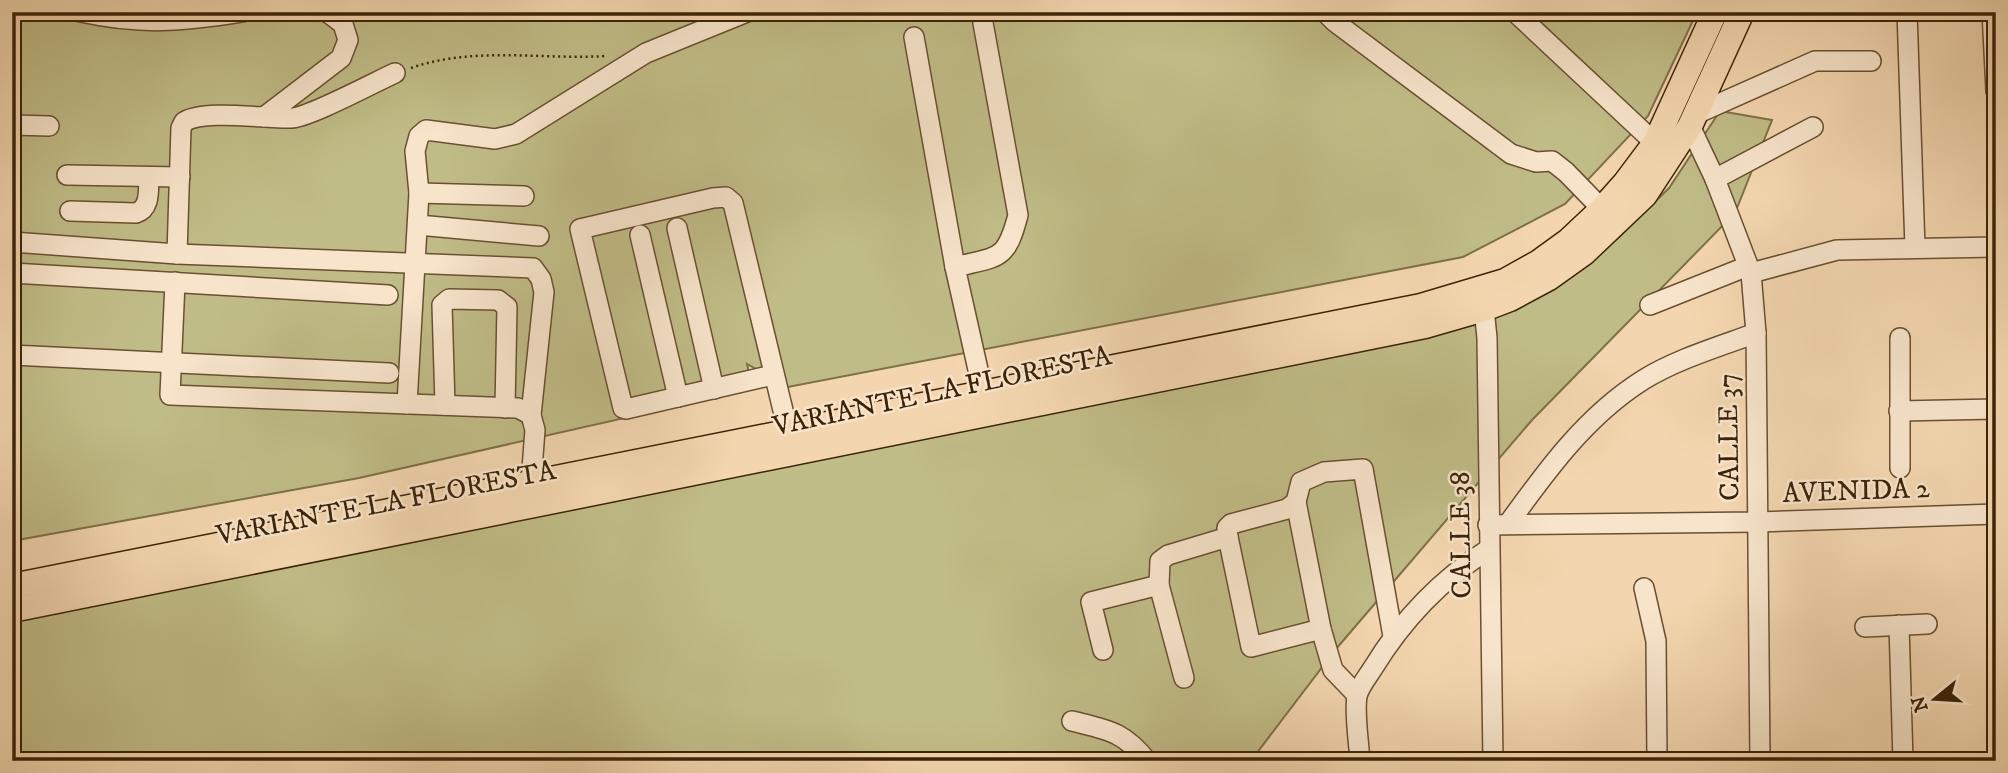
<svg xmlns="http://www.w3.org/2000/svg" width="2008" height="773" font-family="'IM FELL DW Pica',serif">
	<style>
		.green { fill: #c0bc87; stroke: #7e7047; stroke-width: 2 }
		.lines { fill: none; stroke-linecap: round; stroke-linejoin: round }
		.minor-casing { stroke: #6a5031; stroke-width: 22 }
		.major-casing { stroke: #3c2307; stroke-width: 27 }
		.path { stroke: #3c2307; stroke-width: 2.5; stroke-dasharray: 2 3.5; stroke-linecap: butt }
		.minor { stroke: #f7e4cb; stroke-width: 19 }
		.major { stroke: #f3d6af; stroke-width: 24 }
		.labels { text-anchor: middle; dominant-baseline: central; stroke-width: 5; stroke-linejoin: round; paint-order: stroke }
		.street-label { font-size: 28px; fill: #3c2307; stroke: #f7e4cb }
	</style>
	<rect width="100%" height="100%" fill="#f3d6af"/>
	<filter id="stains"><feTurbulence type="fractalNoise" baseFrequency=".00286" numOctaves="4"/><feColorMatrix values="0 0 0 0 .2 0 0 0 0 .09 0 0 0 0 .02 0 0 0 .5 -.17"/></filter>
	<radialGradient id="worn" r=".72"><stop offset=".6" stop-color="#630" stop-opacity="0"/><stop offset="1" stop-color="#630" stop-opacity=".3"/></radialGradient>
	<!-- green -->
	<g class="green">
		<path d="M12,12H1697L1648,116L1565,204L1463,257L788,387L747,364L753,389L359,478L12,541Z"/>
		<path d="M1720,111L1772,120L1735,213L1532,420L1336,649L1256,754L1201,761H12V616L1552,282L1618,238L1669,188Z"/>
	</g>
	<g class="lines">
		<defs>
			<g id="minor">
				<path d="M81,12C141,25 182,22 242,12"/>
				<path d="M1325,12L1335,22L1511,154L1536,162L1552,161L1566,172L1602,209"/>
				<path d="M1515,12L1655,143"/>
				<path d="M1907,12L1915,248"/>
				<path d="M1992,12L1996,91"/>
				<path d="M914,37L955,267L983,392"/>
				<path d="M1696,114L1815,61H1871"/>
				<path d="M264,117L341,58L348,40L343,24L327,12"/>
				<path d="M12,125L49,126"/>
				<path d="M1690,126L1715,179L1751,273L1756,333L1760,761"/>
				<path d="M67,175L180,177"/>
				<path d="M1715,179L1813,127"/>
				<path d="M419,193L524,196"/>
				<path d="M70,211L136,213C151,208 148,190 149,177"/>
				<path d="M418,225L539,236"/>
				<path d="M677,228L714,389"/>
				<path d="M640,235L678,397"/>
				<path d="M12,242L177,254L533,268L541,279L544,292L531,415L535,430L531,482"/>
				<path d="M177,254L181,128L184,122C204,109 265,119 291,118C308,118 375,82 395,73"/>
				<path d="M955,267C998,256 1006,262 1018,215L983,23"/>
				<path d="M12,273L388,295"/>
				<path d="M1751,273L1837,250L1996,247"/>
				<path d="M175,282L170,395L518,408L531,415"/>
				<path d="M1650,305L1748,266"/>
				<path d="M1484,309L1487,338L1493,761"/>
				<path d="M1900,338V468"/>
				<path d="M12,355L389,373"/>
				<path d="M773,375L626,409L623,408L580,229L713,198L726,197L733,203L788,431"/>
				<path d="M407,404L419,193L415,151L419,136L426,130L495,139L516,134L646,53L747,12"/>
				<path d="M445,405L442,305L449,299L498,300L507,307L505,408"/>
				<path d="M1899,411L1996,409"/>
				<path d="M1296,502L1321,629L1333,670L1357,695"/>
				<path d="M1508,524C1547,470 1586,416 1643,380C1677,359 1718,347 1756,333"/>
				<path d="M1488,525L1758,522L1996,514"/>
				<path d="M1228,537L1251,647L1321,629"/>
				<path d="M1159,585L1184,678"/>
				<path d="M1644,588L1656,641L1657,761"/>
				<path d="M1899,625L1903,761"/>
				<path d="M1865,627L1927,624"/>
				<path d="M1103,650L1091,602L1159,585L1160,561L1168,555L1228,537L1227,528L1231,524L1287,509L1296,502L1301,482L1324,472L1363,469L1393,636"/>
				<path d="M1072,721C1108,730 1123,731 1147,761"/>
				<path d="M1360,761C1359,744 1354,712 1357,696C1359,687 1368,676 1373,668C1403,619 1440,580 1489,549"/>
			</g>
			<g id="major">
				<path d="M12,586L1421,306L1505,281L1539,262L1568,241L1602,209L1625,183L1655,143L1715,12"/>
				<path d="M12,610L1425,326L1484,309L1510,299L1549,278L1584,253L1645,195L1690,126L1742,12"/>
			</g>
		</defs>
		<!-- minor casing -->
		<use href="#minor" class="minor-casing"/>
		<!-- major casing -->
		<use href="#major" class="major-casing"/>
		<!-- path -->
		<path class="path" d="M411,68C474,46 541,60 606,56"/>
		<!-- minor -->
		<use href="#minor" class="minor"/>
		<!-- major -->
		<use href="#major" class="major"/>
	</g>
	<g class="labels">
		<!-- street labels -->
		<g class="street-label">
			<text transform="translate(942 391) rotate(-12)">VARIANTE LA FLORESTA</text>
			<text transform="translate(1729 437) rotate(-91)">CALLE 37</text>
			<text transform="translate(1856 491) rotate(-2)">AVENIDA 2</text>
			<text transform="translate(386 503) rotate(-11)">VARIANTE LA FLORESTA</text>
			<text transform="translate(1461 535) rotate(-91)">CALLE 38</text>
		</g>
	</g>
	<!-- margin -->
	<rect width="2008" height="773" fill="none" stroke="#f3d6af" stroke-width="42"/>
	<rect x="14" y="14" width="1980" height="745" fill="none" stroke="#3c2307" stroke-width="3.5"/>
	<rect x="21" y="21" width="1966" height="731" fill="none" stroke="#3c2307" stroke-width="2"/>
	<!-- north arrow -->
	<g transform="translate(1935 699) rotate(252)" stroke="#f7e4cb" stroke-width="5" paint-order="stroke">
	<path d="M0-5L12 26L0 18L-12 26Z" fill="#3c2307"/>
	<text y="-10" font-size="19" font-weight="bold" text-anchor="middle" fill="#3c2307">N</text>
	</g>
	<rect width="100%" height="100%" filter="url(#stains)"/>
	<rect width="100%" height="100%" fill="url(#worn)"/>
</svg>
